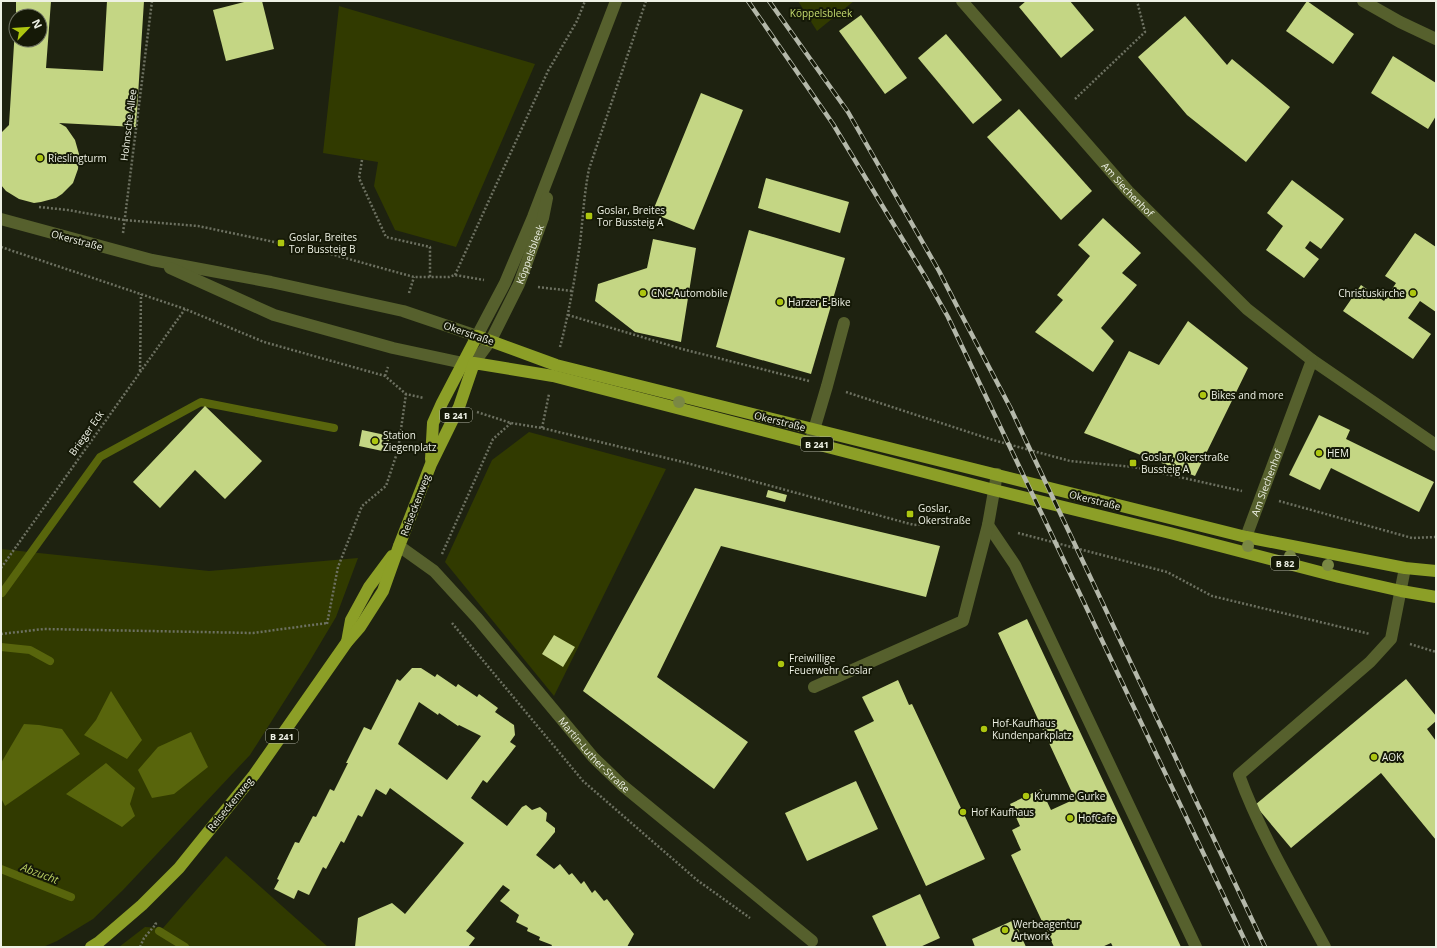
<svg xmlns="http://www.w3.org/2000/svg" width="1437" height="948" font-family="'Open Sans',sans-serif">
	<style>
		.green { fill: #313a00 }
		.water { fill: #58650c }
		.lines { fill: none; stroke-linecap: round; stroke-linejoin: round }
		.stream { stroke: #58650c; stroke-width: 8 }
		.building { fill: #c4d684; fill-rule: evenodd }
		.path { stroke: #6d7161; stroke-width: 2.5; stroke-dasharray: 2 2; stroke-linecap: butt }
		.minor { stroke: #56602d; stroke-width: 12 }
		.major { stroke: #8c9f27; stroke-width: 12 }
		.rail-casing { stroke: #b4b8aa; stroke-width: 4.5 }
		.rail { stroke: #151907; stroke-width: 3; stroke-dasharray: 9; stroke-linecap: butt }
		.tree { fill: #7a8844 }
		.poi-dot { fill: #adc610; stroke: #151907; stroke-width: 1.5 }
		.labels { text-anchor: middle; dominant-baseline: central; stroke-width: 4; stroke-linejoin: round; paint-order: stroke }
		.shield { fill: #151907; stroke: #adb0a2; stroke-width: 1 }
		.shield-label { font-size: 9px; font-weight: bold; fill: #eef1e5 }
		.park-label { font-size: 10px; fill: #c6dc6f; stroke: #151907 }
		.street-label { font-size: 10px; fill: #eef1e5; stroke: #151907 }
		.poi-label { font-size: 10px; fill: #eef1e5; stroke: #151907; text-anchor: start }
		.water-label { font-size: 11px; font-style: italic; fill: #bacf62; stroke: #151907 }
	</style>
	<rect width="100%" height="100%" fill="#1e2210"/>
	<!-- green -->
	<g class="green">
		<path d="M798,1H854L817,31Z"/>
		<path d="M339,6L535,64L456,247L395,230L374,186L378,162L323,153Z"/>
		<path d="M529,432L666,469L554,696L445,562L492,460Z"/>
		<path d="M1,549L209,571L358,558L336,617L308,664L250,755L123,890L93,919L57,941L43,947H1Z"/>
		<path d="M226,856L328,947H119L145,927L163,928Z"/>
	</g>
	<!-- water -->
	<g class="water">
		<path d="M111,691L142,740L127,759L84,735L96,720Z"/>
		<path d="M24,724L39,725L62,729L80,754L5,806L1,798V763Z"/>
		<path d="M191,732L208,767L174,794L152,798L138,770L158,747Z"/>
		<path d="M106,763L135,788L130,804L135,816L122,827L66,794Z"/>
	</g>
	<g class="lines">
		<!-- stream -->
		<g class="stream">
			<path d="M2,593L100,457L201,402L334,428"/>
			<path d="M1,647L30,650L50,661"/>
			<path d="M1,869L71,897"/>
			<path d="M159,931L185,947"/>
		</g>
	</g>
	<!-- building -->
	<g class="building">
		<path d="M16,1H51L46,68L103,71L107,1H144L136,127L59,123L66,127L75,140L79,154L78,169L73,183L62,194L56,198L41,202L34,203L19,199L6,191L1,185V133L9,125L15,28H16V40H40V16H16Z"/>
		<path d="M248,1H262L274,49L226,61L213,10Z"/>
		<path d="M1026,1H1070L1094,30L1061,58L1019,7Z"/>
		<path d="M1307,1L1354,34L1333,64L1286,31Z"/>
		<path d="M861,15L907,78L885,94L839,31Z"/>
		<path d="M1185,16L1227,65L1232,59L1290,107L1246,162L1187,115L1138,57Z"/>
		<path d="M946,34L1002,100L973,124L918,58Z"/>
		<path d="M1393,56L1436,83V116L1428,129L1371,93Z"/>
		<path d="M701,93L743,110L694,230L652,213Z"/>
		<path d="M1019,109L1092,191L1061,220L987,137Z"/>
		<path d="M766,178L849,202L840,233L758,208Z"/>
		<path d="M1292,180L1344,219L1321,249L1310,241L1305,248L1319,259L1304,278L1266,250L1283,226L1267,213Z"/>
		<path d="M1103,218L1141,253L1122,273L1137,285L1101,328L1114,341L1093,372L1035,332L1063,300L1057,295L1090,256L1078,245Z"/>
		<path d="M749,230L845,258L811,374L716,347Z"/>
		<path d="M1415,233L1436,247V312L1420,301L1408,318L1431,334L1413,359L1343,311L1361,285L1384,301L1396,283L1385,276Z"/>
		<path d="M653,239L696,248L681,342L635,332L595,301L598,284L647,268Z"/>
		<path d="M1188,321L1248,368L1195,476L1084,433L1129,351L1159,365Z"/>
		<path d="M205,406L262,461L225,499L195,470L160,508L133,482Z"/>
		<path d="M1319,415L1350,430L1346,439L1434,482L1419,512L1331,468L1320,490L1289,475Z"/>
		<path d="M362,430L390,436L387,452L359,446Z"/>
		<path d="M695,488L940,546L926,597L721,546L657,677L748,742L714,789L583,691Z"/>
		<path d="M768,490L787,495L785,502L766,497Z"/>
		<path d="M1027,619L1105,785L1181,947H1113L1111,943L1102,947H1054L1011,855L1021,850L1012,830L1020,826L1010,804L1041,789L1051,810L1075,799L998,633Z"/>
		<path d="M554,635L575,647L563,667L542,654Z"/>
		<path d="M412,668H421L435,677L437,674L456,687L458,684L477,697L479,694L498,708L495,712L514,725L515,735L510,742L516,746L487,783L483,780L471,798L507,826L522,807L526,805L532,810L540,807L547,813L546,821L555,828V832L536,855L554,869L560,864L569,875L572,873L581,884L584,881L592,893L595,890L604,901L607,899L634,934L627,947H551L552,945L539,940L540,937L527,931L528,928L516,922L519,915L500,901L510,890L503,885L466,931L475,938L468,947H355L358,918L392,903L405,914L464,843L390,788L386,795L376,789L362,817L358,815L344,843L341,841L326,869L323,867L309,895L298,890L294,899L274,889L279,880L277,879L295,842L299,843L313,816L316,817L330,789L334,791L348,763H346L364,727L371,730L397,679L400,681ZM419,702L438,715L439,713L458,726L459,725L481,736L447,780L398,744Z"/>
		<path d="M1406,679L1436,716V721L1427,729L1436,741V840L1381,773L1291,848L1255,805Z"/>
		<path d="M898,680L909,705L912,704L985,859L926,886L854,731L874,721L862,697Z"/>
		<path d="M856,781L878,829L807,861L785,813Z"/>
		<path d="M920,894L940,938L920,947H887L872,916Z"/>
		<path d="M1014,920L1026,947H975L972,939Z"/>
	</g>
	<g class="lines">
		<!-- path -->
		<g class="path">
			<path d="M1075,99L1145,32L1137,1"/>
			<path d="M362,160L359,178L386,237L430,247V277"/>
			<path d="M39,207L68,210L124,220L198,226L327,253L414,277H449L455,275L484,280"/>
			<path d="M123,233L152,1"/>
			<path d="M1,247L185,309L264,342L385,376L406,394L424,398"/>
			<path d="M455,275L548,71L577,21L585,1"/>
			<path d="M538,287L572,291"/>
			<path d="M409,293L414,277"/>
			<path d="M568,315L682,349L809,381"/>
			<path d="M560,347C569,313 575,278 580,243C583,218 584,194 589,169L646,1"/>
			<path d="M140,371L141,294"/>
			<path d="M385,376L388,367"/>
			<path d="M846,392L993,440L1070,461L1134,467L1242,491"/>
			<path d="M477,412L511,423L542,428L683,462L914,525L969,520"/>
			<path d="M542,428L549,394"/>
			<path d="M1279,501L1412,538L1436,537"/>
			<path d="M1018,533L1167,572L1212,596L1370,634"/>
			<path d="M442,554L493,439L511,423"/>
			<path d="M1,568L185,309"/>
			<path d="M452,623L583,781L697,880L750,918"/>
			<path d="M327,624L338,567L362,506L386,486L398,450L406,394"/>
			<path d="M1,634L44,629L253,633L327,623"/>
			<path d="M1410,644L1436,652"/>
			<path d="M140,947L144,938L156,924L154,921"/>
		</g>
		<!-- minor -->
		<g class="minor">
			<path id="s1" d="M962,1L1128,191L1247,309L1312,360L1436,445"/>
			<path d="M1363,1L1400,22L1436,39"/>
			<path d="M1,219L152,260L271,282L403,311L477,336L505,283L533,217L616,1"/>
			<path id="s2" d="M170,268L274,315L393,348L463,363H474L491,340L519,284L543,218L547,198"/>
			<path d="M811,440L827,386L844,323"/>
			<path d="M988,525L1015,565L1196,947"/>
			<path id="s3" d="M1246,537L1312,360"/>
			<path id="s4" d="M399,546L434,571L478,619L593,757L622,785L812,941"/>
			<path d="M814,687L963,621L988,525L997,474"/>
			<path d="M1325,947C1295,891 1261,835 1239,775L1370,662L1391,639L1405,568"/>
		</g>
		<!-- major -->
		<g class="major">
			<path d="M431,459L433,423L442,403L477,336L556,365L1246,537L1405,568L1436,571"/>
			<path d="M347,642L351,620L369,587L392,556"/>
			<path d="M91,947L99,942L142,905L179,868L254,775L347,642L360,627L383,591L399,546L431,464L459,407L474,363L553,376L994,490L1170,533L1339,577L1401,591L1436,597"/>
		</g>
		<defs>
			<g id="rail">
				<path d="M748,1L833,124L926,278L948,317L1248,947"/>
				<path d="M769,1L848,112L939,271L960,312L1010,407L1265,947"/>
			</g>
		</defs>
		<!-- rail casing -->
		<use href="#rail" class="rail-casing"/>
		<!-- rail -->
		<use href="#rail" class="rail"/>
	</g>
	<!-- trees -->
	<g class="tree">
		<circle cx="679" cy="402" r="6"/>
		<circle cx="1248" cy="546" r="6"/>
		<circle cx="1290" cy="556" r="6"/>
		<circle cx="1328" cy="565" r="6"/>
	</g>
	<!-- markers -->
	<g class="poi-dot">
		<circle cx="40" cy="158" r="4"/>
		<rect x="585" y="212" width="8" height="8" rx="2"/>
		<rect x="277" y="239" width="8" height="8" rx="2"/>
		<circle cx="643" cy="293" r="4"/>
		<circle cx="1413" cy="293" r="4"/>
		<circle cx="780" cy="302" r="4"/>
		<circle cx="1203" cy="395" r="4"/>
		<circle cx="375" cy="441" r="4"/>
		<circle cx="1319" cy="453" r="4"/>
		<rect x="1129" y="459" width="8" height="8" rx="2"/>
		<rect x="906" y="510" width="8" height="8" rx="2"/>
		<circle cx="781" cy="664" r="4"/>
		<circle cx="984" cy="729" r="4"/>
		<circle cx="1374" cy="757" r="4"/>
		<circle cx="1026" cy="796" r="4"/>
		<circle cx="963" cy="812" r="4"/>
		<circle cx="1070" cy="818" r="4"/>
		<circle cx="1005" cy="930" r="4"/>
	</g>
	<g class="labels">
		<!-- shield labels -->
		<g class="shield">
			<rect x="440" y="408" width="32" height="14" rx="3"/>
			<rect x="801" y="437" width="32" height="14" rx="3"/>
			<rect x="1271" y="556" width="28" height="14" rx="3"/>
			<rect x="266" y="729" width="32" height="14" rx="3"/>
		</g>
		<g class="shield-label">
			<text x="456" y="415">B 241</text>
			<text x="817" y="444">B 241</text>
			<text x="1285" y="563">B 82</text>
			<text x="282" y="736">B 241</text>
		</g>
		<!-- park labels -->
		<g class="park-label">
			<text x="821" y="13">Köppelsbleek</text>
		</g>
		<!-- street labels -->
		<g class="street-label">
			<text transform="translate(128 125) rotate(-83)">Hohnsche Allee</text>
			<text stroke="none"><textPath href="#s1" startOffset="251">Am Siechenhof</textPath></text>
			<text transform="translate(77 240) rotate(15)">Okerstraße</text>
			<text stroke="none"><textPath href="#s2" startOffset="443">Köppelsbleek</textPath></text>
			<text transform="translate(469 333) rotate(19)">Okerstraße</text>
			<text transform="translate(780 421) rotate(14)">Okerstraße</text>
			<text transform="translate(86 433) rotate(-55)">Brieger Eck</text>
			<text stroke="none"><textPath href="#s3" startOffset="58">Am Siechenhof</textPath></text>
			<text transform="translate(1095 500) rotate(14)">Okerstraße</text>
			<text transform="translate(415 505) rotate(-69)">Reiseckenweg</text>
			<text stroke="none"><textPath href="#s4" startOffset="287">Martin-Luther-Straße</textPath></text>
			<text transform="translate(230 804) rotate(-51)">Reiseckenweg</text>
		</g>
		<!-- poi labels -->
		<g class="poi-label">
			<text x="48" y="158">Rieslingturm</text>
			<text x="597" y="210">Goslar, Breites<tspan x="597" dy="12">Tor Bussteig A</tspan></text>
			<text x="289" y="237">Goslar, Breites<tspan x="289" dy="12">Tor Bussteig B</tspan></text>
			<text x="651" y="293">CNC Automobile</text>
			<text x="1405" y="293" text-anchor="end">Christuskirche</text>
			<text x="788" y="302">Harzer E-Bike</text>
			<text x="1211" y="395">Bikes and more</text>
			<text x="383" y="435">Station<tspan x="383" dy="12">Ziegenplatz</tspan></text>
			<text x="1327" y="453">HEM</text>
			<text x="1141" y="457">Goslar, Okerstraße<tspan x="1141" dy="12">Bussteig A</tspan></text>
			<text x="918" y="508">Goslar,<tspan x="918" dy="12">Okerstraße</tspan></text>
			<text x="789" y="658">Freiwillige<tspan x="789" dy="12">Feuerwehr Goslar</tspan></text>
			<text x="992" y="723">Hof-Kaufhaus<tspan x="992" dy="12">Kundenparkplatz</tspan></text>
			<text x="1382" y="757">AOK</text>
			<text x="1034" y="796">Krumme Gurke</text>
			<text x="971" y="812">Hof Kaufhaus</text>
			<text x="1078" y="818">HofCafe</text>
			<text x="1013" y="924">Werbeagentur<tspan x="1013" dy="12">Artwork</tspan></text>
		</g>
		<!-- water labels -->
		<g class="water-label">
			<text transform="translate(40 873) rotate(21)">Abzucht</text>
		</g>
	</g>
	<!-- border -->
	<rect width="1437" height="948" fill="none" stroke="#eef1e5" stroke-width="4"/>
	<!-- north arrow -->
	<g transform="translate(28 28) rotate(65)"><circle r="19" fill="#151907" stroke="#6c6f60"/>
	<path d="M0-3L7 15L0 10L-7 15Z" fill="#adc610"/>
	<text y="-6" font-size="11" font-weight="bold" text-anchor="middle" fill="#eef1e5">N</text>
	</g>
</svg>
